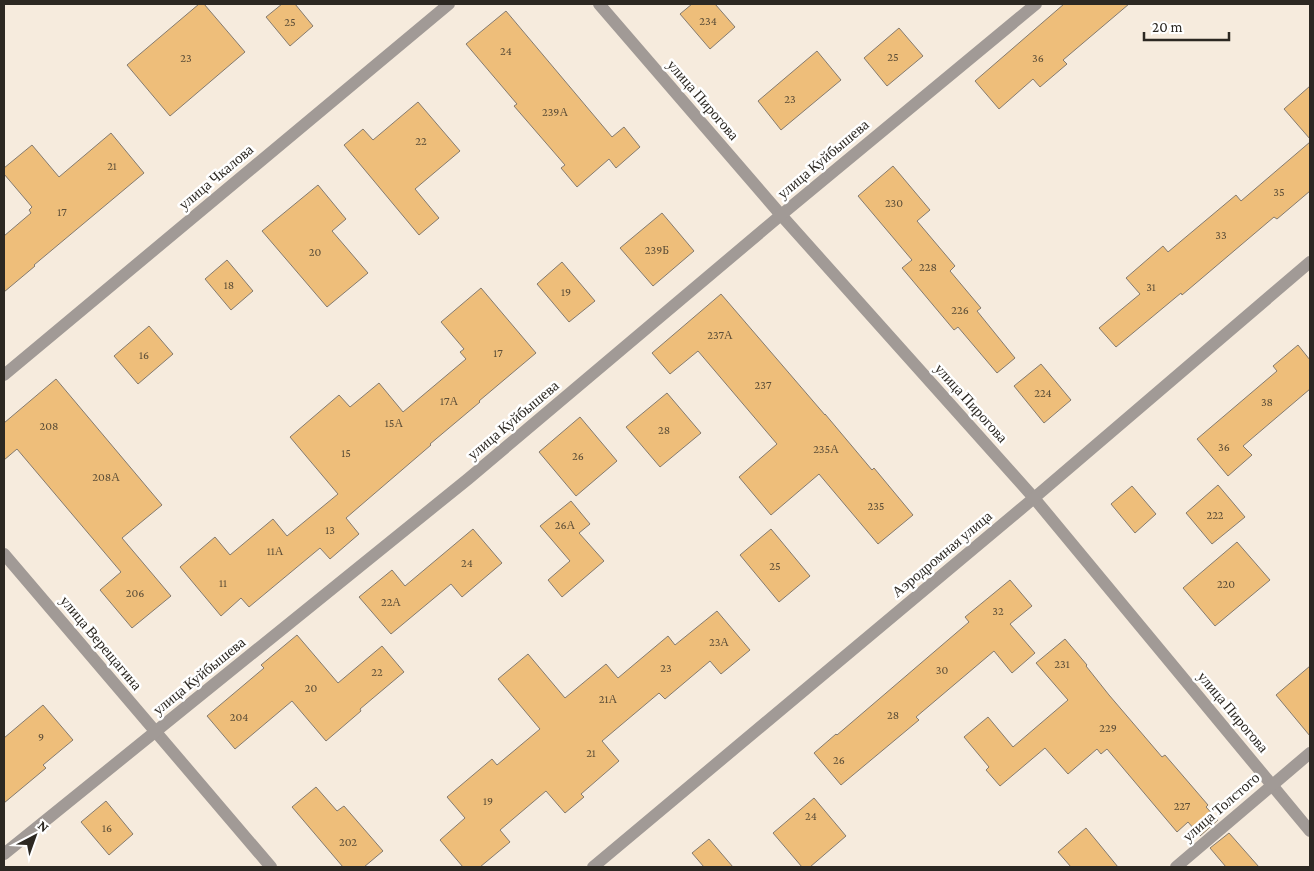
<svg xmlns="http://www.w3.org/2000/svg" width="1314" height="871" font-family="'Crimson Pro',serif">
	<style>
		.building { fill: #eebe7a; stroke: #857b6f }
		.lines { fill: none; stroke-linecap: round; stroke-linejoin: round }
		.minor { stroke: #a19a96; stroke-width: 12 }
		.labels { text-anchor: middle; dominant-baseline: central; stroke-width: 5; stroke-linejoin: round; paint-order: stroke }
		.number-label { font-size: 12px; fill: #5c4e38 }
		.street-label { font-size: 15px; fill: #2c2822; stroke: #fff }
	</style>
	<rect width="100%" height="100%" fill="#f6ebdd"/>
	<!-- building -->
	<g class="building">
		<path d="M199,4H204L245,52L170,116L127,65Z"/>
		<path d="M282,4H295L313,26L290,46L266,17Z"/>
		<path d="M692,4H715L735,27L710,49L680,14Z"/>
		<path d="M1064,4H1129L1063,60L1067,64L1040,87L1033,79L999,109L975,81Z"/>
		<path d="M506,11L612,137L624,127L640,147L616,168L609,159L577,187L561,168L565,165L514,106L517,104L466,44Z"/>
		<path d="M899,28L923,56L887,86L864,58Z"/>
		<path d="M817,51L841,80L781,130L758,101Z"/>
		<path d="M1310,86V139L1284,109Z"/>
		<path d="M418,102L460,151L415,189L439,218L419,235L344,145L363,129L373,140Z"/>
		<path d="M111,133L144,173L34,265L35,266L4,292V236L31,213L29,210L32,207L4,174V168L32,145L59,177Z"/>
		<path d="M1310,142V191L1277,219L1274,217L1182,295L1181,293L1116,347L1099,328L1140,294L1126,278L1163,246L1168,252L1236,195L1241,201Z"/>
		<path d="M893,166L930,210L917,221L955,266L950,271L981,308L977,311L1015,358L997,373L958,327L954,330L902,268L912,260L858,196Z"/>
		<path d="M318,185L346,219L332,231L368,273L327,307L262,231Z"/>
		<path d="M662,213L694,251L653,286L620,248Z"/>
		<path d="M227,260L253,291L231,310L205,279Z"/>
		<path d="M562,262L595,301L569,322L537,284Z"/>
		<path d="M481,288L536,353L479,401L480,402L430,444L431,445L346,518L359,534L330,559L320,548L249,607L241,598L221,616L180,567L215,537L230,555L273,519L287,536L338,494L290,437L339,395L350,407L379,383L403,412L466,359L460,352L464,349L441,322Z"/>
		<path d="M721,294L825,415V414L872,470L874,468L913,515L878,544L819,474L771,515L739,477L777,444L698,351L670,374L652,353Z"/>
		<path d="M149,326L173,354L138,384L114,356Z"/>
		<path d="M1298,345L1310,360V389L1243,446L1252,455L1228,476L1197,439L1277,371L1273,366Z"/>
		<path d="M1041,364L1071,400L1044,423L1014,386Z"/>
		<path d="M56,379L162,505L122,538L171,596L132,628L100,590L121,572L17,449L4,460V423Z"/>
		<path d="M667,393L701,433L660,467L626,427Z"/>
		<path d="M580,417L617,461L576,496L539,452Z"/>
		<path d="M1218,485L1245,517L1212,544L1186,513Z"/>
		<path d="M1132,486L1156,514L1135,533L1111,504Z"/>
		<path d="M571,501L590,524L579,533L604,561L562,597L548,580L570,561L540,526Z"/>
		<path d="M473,529L502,563L462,597L451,584L391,634L359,597L392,570L405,586Z"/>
		<path d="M771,529L810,576L779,602L740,555Z"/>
		<path d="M1237,542L1270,580L1215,626L1183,588Z"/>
		<path d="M1010,580L1032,606L1010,624L1035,653L1012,673L994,651L916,717L919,720L841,785L814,753L836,734L837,735L969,622L965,617Z"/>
		<path d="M717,611L750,650L721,674L710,661L665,699L659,693L602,741L619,761L581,794L584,797L565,813L546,791L500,830L510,842L480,867H463L440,840L465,818L447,797L492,759L497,765L540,729L498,679L528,654L565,698L606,664L618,678L668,636L675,645Z"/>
		<path d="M297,635L338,683L382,646L404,672L360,709L361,711L326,741L292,701L235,749L207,716L264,668L261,665Z"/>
		<path d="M1065,639L1087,665L1086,666L1109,695L1162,757L1165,755L1208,805L1206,807L1218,820L1200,836L1188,822L1177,832L1107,749L1101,754L1097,749L1068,774L1045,748L1000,786L986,770L989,767L964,737L988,717L1013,747L1068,700L1036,663Z"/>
		<path d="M1310,666V736L1276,695Z"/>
		<path d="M43,705L73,740L43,765L46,768L4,803V738Z"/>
		<path d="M316,787L337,811L344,806L383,851L364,867H343L292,807Z"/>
		<path d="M814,798L846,836L810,867H802L773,833Z"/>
		<path d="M106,801L133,834L109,855L81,822Z"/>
		<path d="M1086,828L1118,867H1071L1058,852Z"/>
		<path d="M1229,833L1259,867H1226L1210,848Z"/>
		<path d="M709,839L733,867H704L692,853Z"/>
	</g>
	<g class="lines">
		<!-- minor -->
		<g class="minor">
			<path d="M599,4L781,215L1034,498L1310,831"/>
			<path d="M4,375L449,4"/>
			<path d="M4,554L271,867"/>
			<path d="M4,854L468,479L781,215L1036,4"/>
			<path d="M593,867L1034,498L1310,262"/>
			<path d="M1176,867L1310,753"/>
		</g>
	</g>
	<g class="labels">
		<!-- number labels -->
		<g class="number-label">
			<text x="708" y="21">234</text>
			<text x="290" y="22">25</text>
			<text x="506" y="51">24</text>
			<text x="893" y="57">25</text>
			<text x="186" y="58">23</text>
			<text x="1038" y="58">36</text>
			<text x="790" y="99">23</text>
			<text x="555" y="112">239А</text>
			<text x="421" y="141">22</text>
			<text x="112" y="166">21</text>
			<text x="1279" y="192">35</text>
			<text x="894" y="203">230</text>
			<text x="62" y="212">17</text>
			<text x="1221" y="235">33</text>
			<text x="657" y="250">239Б</text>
			<text x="315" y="252">20</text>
			<text x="928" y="267">228</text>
			<text x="229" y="285">18</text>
			<text x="1151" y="287">31</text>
			<text x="566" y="292">19</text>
			<text x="960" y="310">226</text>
			<text x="720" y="335">237А</text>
			<text x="498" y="353">17</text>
			<text x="144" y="355">16</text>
			<text x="763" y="385">237</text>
			<text x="1043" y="393">224</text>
			<text x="449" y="401">17А</text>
			<text x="1267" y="402">38</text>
			<text x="394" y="423">15А</text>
			<text x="49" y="426">208</text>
			<text x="664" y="430">28</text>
			<text x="1224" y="447">36</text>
			<text x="826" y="449">235А</text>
			<text x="346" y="453">15</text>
			<text x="578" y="456">26</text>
			<text x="106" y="477">208А</text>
			<text x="876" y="506">235</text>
			<text x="1215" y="515">222</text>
			<text x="565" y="525">26А</text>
			<text x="330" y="530">13</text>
			<text x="275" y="551">11А</text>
			<text x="467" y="563">24</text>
			<text x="775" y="566">25</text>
			<text x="223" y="583">11</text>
			<text x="1226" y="584">220</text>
			<text x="135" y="593">206</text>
			<text x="391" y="602">22А</text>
			<text x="998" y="611">32</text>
			<text x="719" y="642">23А</text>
			<text x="1062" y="664">231</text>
			<text x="666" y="668">23</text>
			<text x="942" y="670">30</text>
			<text x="377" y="672">22</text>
			<text x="311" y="688">20</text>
			<text x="608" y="699">21А</text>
			<text x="893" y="715">28</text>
			<text x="239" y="717">204</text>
			<text x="1108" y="728">229</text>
			<text x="41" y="737">9</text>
			<text x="591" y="753">21</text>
			<text x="839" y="760">26</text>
			<text x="488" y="801">19</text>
			<text x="1182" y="806">227</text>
			<text x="811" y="816">24</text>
			<text x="107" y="828">16</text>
			<text x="348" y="842">202</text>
		</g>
		<!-- street labels -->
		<g class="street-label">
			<text transform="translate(703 100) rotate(49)">улица Пирогова</text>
			<text transform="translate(823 159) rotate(-40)">улица Куйбышева</text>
			<text transform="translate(216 177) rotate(-40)">улица Чкалова</text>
			<text transform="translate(971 403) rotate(48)">улица Пирогова</text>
			<text transform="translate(513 420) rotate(-40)">улица Куйбышева</text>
			<text transform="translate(942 554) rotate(-40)">Аэродромная улица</text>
			<text transform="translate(101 643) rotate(50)">улица Верещагина</text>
			<text transform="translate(199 676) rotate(-39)">улица Куйбышева</text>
			<text transform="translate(1233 712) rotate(50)">улица Пирогова</text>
			<text transform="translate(1221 807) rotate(-41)">улица Толстого</text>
		</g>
	</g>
	<!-- border -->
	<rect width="1314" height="871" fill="none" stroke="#2c2822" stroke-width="10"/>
	<!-- north arrow -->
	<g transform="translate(35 836) rotate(41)" stroke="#ffffff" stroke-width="4" paint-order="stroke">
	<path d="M0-4L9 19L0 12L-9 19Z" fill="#2c2822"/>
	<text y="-8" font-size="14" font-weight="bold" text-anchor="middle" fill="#2c2822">N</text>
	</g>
	<!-- scale -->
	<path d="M1144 32v8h85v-8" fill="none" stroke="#2c2822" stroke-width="2.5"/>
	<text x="1152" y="32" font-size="15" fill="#2c2822" stroke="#ffffff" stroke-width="4" paint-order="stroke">20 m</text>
</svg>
